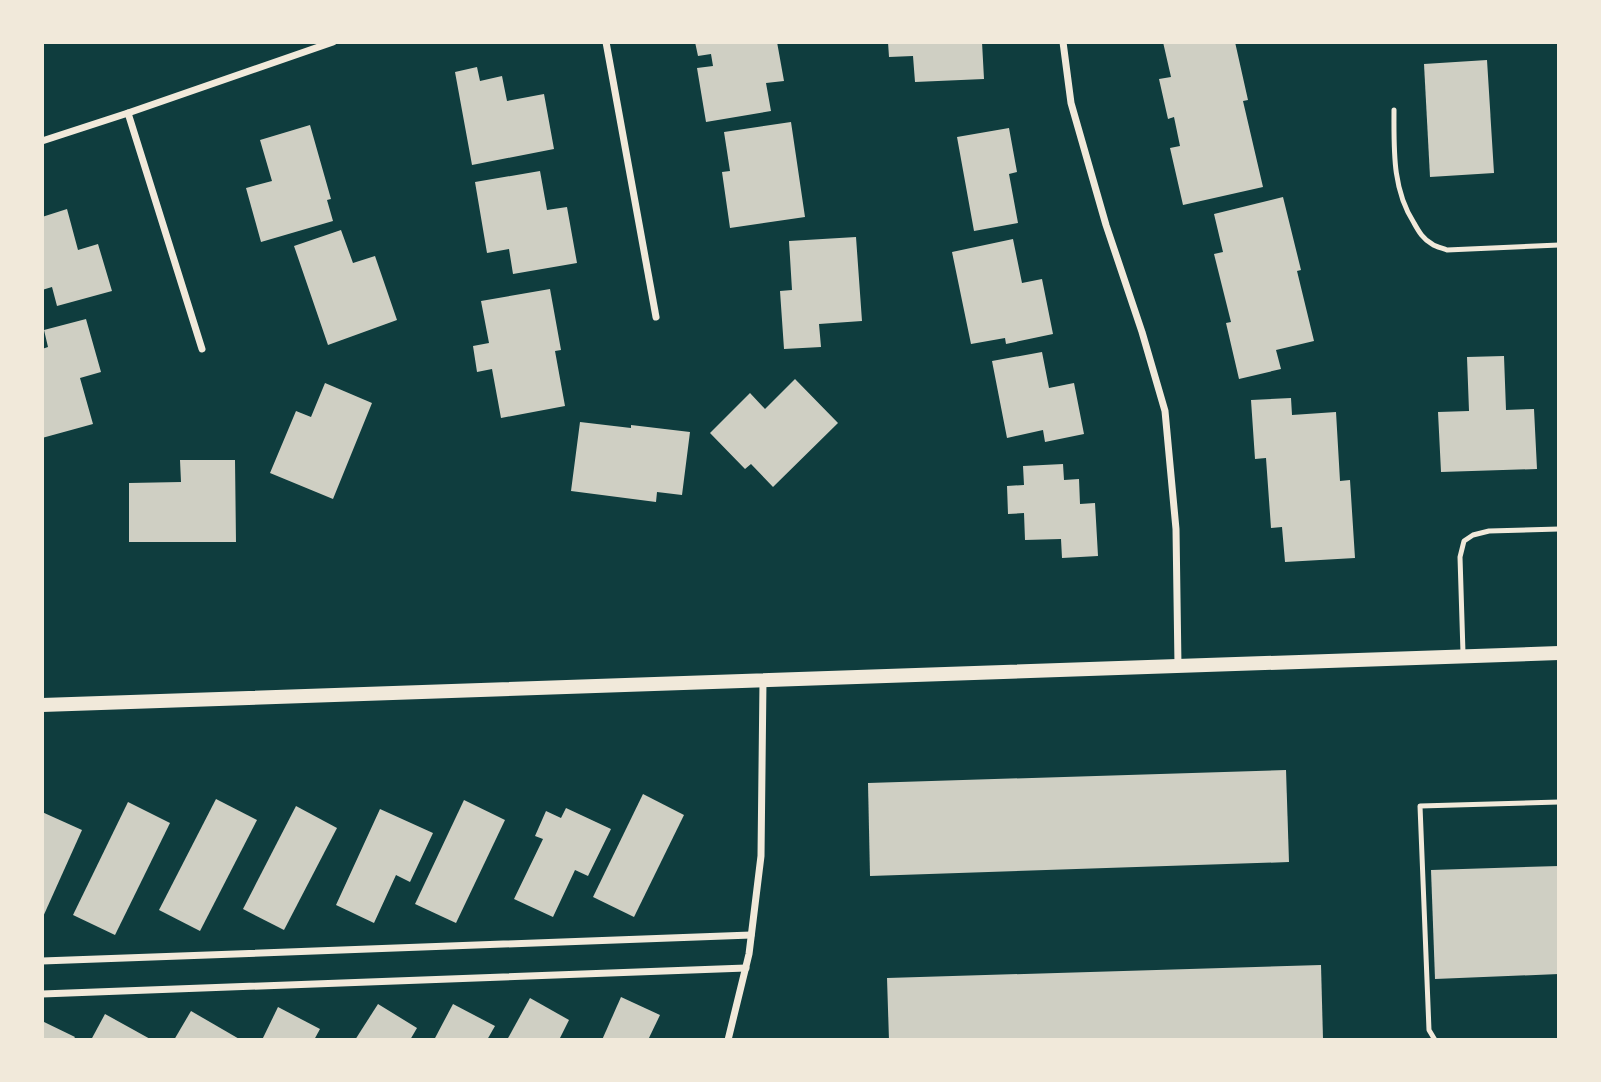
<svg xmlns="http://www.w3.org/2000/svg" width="1601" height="1082" font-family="'Times New Roman',serif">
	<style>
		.building { fill: #cfcfc3 }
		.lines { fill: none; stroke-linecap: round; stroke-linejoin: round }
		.service { stroke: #f1e9da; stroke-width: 5 }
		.minor { stroke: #f1e9da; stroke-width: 7 }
		.secondary { stroke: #f1e9da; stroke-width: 14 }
	</style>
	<rect width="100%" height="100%" fill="#0f3d3e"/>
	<!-- building -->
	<g class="building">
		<path d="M695,42H777L784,81L766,83L771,111L706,122L697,68L713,66L711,54L698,56Z"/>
		<path d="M888,42H982L984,79L915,82L913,56L889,57Z"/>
		<path d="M1163,42H1235L1248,100L1243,101L1263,187L1183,205L1170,148L1180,146L1174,117L1168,119L1159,79L1171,77Z"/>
		<path d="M1487,60L1494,173L1430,177L1424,64Z"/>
		<path d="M477,67L480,81L502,76L507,101L544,94L554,149L472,165L455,72Z"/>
		<path d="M791,122L805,217L730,228L722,172L730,171L724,132Z"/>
		<path d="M310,125L331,199L327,200L333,221L261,242L246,188L272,181L260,140Z"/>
		<path d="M1009,128L1017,172L1009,174L1018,223L974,231L957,137Z"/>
		<path d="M540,171L547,210L567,207L577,263L513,274L509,249L487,253L475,182Z"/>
		<path d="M1283,197L1301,270L1297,271L1314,341L1276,350L1281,369L1239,379L1226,323L1231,322L1214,254L1223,252L1214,214Z"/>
		<path d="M67,209L78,250L98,244L112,291L57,306L52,287L42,290V217Z"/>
		<path d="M341,230L353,263L375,256L397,320L328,345L294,246Z"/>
		<path d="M856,237L862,321L819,324L821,347L784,349L780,291L792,290L789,241Z"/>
		<path d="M1013,239L1022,283L1042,279L1053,334L1006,344L1005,338L971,344L952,252Z"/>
		<path d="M550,289L561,350L555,351L565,406L501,418L492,369L477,372L473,346L489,343L481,301Z"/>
		<path d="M86,319L101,372L80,378L93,424L42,438V349L48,347L44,330Z"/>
		<path d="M1042,352L1049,388L1074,383L1084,434L1045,442L1043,430L1007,438L992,361Z"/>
		<path d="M1504,356L1506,410L1534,409L1537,469L1441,472L1438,412L1469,411L1467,357Z"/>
		<path d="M795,379L838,423L773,487L751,464L745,469L710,433L750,393L765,409Z"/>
		<path d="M325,383L372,403L333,499L270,473L296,411L311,417Z"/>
		<path d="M1291,398L1292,415L1336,412L1340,481L1350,480L1355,558L1285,562L1282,527L1271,528L1266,458L1255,459L1251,400Z"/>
		<path d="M580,422L631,428V425L690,432L682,495L657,492L656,502L571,491Z"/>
		<path d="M180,460H235L236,542H129V483L181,482Z"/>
		<path d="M1063,464L1064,480L1079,479L1080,504L1095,503L1098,556L1062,558L1061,539L1025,540L1024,513L1008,514L1007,486L1024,485L1023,466Z"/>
		<path d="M1286,770L1289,862L870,876L868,783Z"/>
		<path d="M643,794L684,815L634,917L593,897Z"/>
		<path d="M216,799L257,820L200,931L159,910Z"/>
		<path d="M464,800L505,820L456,923L415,904Z"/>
		<path d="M128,802L170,823L115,935L73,915Z"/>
		<path d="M296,806L337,828L284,930L243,909Z"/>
		<path d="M566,808L611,829L588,876L575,870L553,917L514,899L543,839L535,836L546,811L561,818Z"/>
		<path d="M380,809L433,833L410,882L396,875L374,923L336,905Z"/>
		<path d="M42,812L82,830L42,919Z"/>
		<path d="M1559,866V974L1435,979L1431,870Z"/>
		<path d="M1321,965L1323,1039L889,1040L887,978Z"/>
		<path d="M621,997L660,1015L648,1040H602Z"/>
		<path d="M530,998L569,1020L559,1040H507Z"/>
		<path d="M378,1004L417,1028L410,1040H355Z"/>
		<path d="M453,1004L495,1026L487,1040H434Z"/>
		<path d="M278,1007L320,1029L314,1040H262Z"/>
		<path d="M191,1011L241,1040H174Z"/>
		<path d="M105,1014L152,1040H91Z"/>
		<path d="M42,1021L75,1037L73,1040H42Z"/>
	</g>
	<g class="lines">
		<!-- service -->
		<g class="service">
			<path d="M1394,110C1394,149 1392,189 1414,223C1419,232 1423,239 1432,244C1436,247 1442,248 1447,250L1559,245"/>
			<path d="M1463,653L1460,557L1464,541L1473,535L1489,531L1559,529"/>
			<path d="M1435,1040L1429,1030L1420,806L1559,802"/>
		</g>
		<!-- minor -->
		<g class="minor">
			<path d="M606,42L656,317"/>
			<path d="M1063,42L1071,103L1106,225L1142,332L1165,411L1176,529L1178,666"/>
			<path d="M128,113L202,349"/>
			<path d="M42,141L128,113L333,42"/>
			<path d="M42,961L751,935"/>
			<path d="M42,994L746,968"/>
			<path d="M728,1040L749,954L761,856L763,681"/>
		</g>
		<!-- secondary -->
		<path class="secondary" d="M42,705L1559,653"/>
	</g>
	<!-- border -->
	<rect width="1601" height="1082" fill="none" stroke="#f1e9da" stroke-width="88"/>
</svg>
